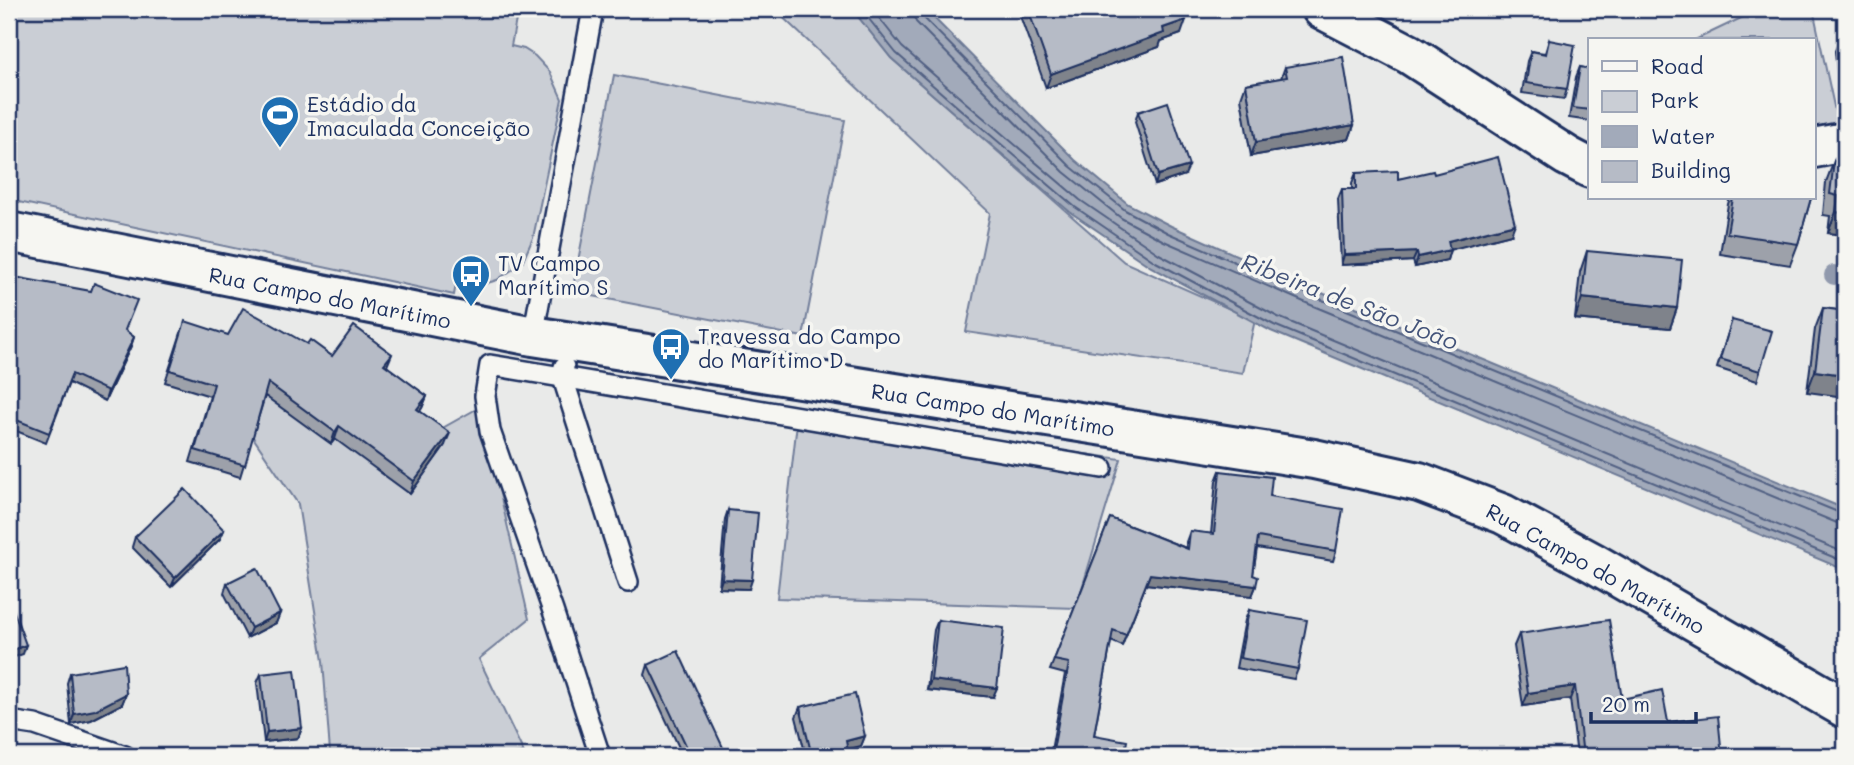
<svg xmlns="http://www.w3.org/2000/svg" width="1854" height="765" font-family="Mali,sans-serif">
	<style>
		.green { fill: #caced5; stroke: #727e9a; stroke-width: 2 }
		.water { fill: #a2aaba; stroke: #6c7995; stroke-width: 2 }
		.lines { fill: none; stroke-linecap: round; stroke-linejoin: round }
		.shore { stroke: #516083; stroke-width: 2 }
		.service-casing { stroke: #1b2f5e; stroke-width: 24 }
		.minor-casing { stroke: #1b2f5e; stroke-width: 44 }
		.secondary-casing { stroke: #1b2f5e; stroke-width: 44 }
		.service { stroke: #f6f6f2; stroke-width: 19 }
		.minor { stroke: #f6f6f2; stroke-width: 38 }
		.secondary { stroke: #f6f6f2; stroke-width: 38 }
		.tree { fill: #9099ad }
		.wall { fill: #9da1aa; stroke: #1b2f5e; stroke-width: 2 }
		.shaded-wall { fill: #7f838b; stroke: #1b2f5e; stroke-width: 2 }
		.building { fill: #b6bbc6; stroke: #1b2f5e; stroke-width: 2 }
		.labels { text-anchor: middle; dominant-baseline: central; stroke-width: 7; stroke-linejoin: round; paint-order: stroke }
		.poi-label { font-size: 21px; fill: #1b2f5e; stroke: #f6f6f2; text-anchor: start }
		.street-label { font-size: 21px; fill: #1b2f5e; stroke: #f6f6f2 }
		.water-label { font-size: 23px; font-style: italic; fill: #44547a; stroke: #f6f6f2 }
	</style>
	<rect width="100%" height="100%" fill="#e9eae9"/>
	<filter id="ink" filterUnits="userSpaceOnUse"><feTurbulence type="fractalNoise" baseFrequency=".0143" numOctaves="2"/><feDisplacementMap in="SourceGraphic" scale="14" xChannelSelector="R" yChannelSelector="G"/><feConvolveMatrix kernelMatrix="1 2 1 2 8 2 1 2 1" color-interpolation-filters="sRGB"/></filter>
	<g filter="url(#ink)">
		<!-- green -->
		<g class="green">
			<path d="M9,9H518L511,46L524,49L535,56L550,72L562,99L533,238L522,263L497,280L478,286L456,284L454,295L9,200Z"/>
			<path d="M774,9H852L891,58L1124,262L1255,320L1243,373L966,332L990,213Z"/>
			<path d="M1760,9H1813L1838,125L1814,131V40H1695Z"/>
			<path d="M614,75L845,120L803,337L572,292Z"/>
			<path d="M273,377L389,458L480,407L529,619L479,659L524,753L507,756H354L330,752L323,661L298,504L242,421Z"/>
			<path d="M798,414L1121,459L1076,608L777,598Z"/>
		</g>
		<!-- water -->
		<path class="water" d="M852,9H925L1075,160L1128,204L1171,226L1317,291L1845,509V570L1271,331L1151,267L1070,212L955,114L891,58Z"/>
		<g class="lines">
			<!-- shore -->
			<g class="shore">
				<path d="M861,9L896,53L960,109L1075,207L1154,261L1274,325L1845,562"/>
				<path d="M872,9L902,47L965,102L1080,200L1159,254L1278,317L1845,553"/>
				<path d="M912,9L916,22L1064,172L1121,218L1164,241L1311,305L1837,523L1845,524"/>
				<path d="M921,9L923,17L1070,166L1125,210L1168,233L1315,297L1845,515"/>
			</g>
			<defs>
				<g id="service">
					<path d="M533,336L593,9"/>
					<path d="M564,367L562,375L628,582"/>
					<path d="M9,721L35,725L125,756"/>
					<path d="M600,756L553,611L490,431L485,396L490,365L1102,468"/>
				</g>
				<g id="minor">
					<path d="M1322,9L1409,54L1567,156L1590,168"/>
					<path d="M1814,148L1845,142"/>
				</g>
				<path id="secondary" d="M9,232L533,336L1314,459L1419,482L1503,514L1592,562L1845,708"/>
			</defs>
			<!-- service casing -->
			<use href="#service" class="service-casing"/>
			<!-- minor casing -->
			<use href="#minor" class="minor-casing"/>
			<!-- secondary casing -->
			<use href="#secondary" class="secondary-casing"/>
			<!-- service -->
			<use href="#service" class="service"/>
			<!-- minor -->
			<use href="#minor" class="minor"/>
			<!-- secondary -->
			<use href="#secondary" class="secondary"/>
		</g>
		<!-- trees -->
		<circle class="tree" cx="1834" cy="275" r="10"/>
		<!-- wall -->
		<g class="wall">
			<path d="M1021,9H1182L1181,34L1161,41L1159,47L1046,88L1019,13Z"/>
			<path d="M1549,40L1567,89L1564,99L1522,93L1527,61L1531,51L1545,53Z"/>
			<path d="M1845,40V118H1841L1835,51L1839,41Z"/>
			<path d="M1285,67L1354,125L1349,139L1251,156L1241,98L1246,84L1281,78Z"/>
			<path d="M1580,67L1590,69V121L1569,118L1576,77Z"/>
			<path d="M1138,112L1185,175L1155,185L1135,122Z"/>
			<path d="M1834,161L1845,235L1828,233L1830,216L1823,215L1826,182Z"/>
			<path d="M1356,173L1398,179L1434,174L1511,234L1450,249L1447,260L1415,267L1413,261L1341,265L1338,199L1342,189H1352V183Z"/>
			<path d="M1730,198H1811L1798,244L1790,265L1720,254L1728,204Z"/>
			<path d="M1587,251L1677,308L1670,328L1575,319L1580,272Z"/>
			<path d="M9,276L125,330L134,337L131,346L105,401L69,383L46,443L9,428Z"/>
			<path d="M1823,308L1845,311L1807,392L1815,329Z"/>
			<path d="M1732,320L1760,371L1757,381L1717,368Z"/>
			<path d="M181,333L228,335L307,344L332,356L387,367L427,396L422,408L420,411L445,445L410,494L335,439L331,444L265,396L240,477L190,462L210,396L165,382Z"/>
			<path d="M1220,471L1270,496L1336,551L1333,561L1257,548L1253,575L1256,586L1252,596L1146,584L1122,646L1111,641L1094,735L1126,746L1181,756H1050L1065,674L1050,670L1110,518L1186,548V542L1190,531L1211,534L1216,481Z"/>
			<path d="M728,510L749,589L719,588L725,519Z"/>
			<path d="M224,530L220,539L171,587L132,547L135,537Z"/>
			<path d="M227,583L280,613L276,623L247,638L224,593Z"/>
			<path d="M1249,610L1298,669L1294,679L1236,668L1245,620Z"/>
			<path d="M938,620L993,697L927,690L934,630Z"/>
			<path d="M1519,634L1622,699L1668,722L1722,756H1577L1570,699L1523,706L1514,646Z"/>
			<path d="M648,665L727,756H683L645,675Z"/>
			<path d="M70,673L126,694L122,704L91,720L71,724L67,683Z"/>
			<path d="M261,674L302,728L298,738L264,742L257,683Z"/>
			<path d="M800,707L865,736L861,746L848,750L849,756H806L796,717Z"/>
		</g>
		<!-- shaded-wall -->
		<g class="shaded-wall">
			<path d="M1186,20L1181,34L1161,41L1159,47L1046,88L1051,74L1163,28Z"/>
			<path d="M1845,109V118H1841Z"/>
			<path d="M1354,125L1349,139L1251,156L1256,142Z"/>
			<path d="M1189,166L1185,175L1155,185L1158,175Z"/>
			<path d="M1836,212L1845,213V235L1828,233Z"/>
			<path d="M1515,224L1511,234L1445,251L1448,241Z"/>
			<path d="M1450,250L1447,260L1415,267L1418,257Z"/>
			<path d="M1417,252L1413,261L1341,265L1344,255Z"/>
			<path d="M1582,298L1677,308L1670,328L1575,319Z"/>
			<path d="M134,337L131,346L105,401L108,391Z"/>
			<path d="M392,354L387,366L380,377L384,364Z"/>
			<path d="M1815,371L1845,375V397L1807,392Z"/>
			<path d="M427,396L422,408L412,421L417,409Z"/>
			<path d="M339,426L335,439L331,444L335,432Z"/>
			<path d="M450,433L445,445L410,494L414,481Z"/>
			<path d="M224,530L220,539L171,587L175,578Z"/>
			<path d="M1150,574L1256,586L1252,596L1146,584L1122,646Z"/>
			<path d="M722,579L752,580L749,589L719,588Z"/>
			<path d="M280,613L276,623L247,638L251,628Z"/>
			<path d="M26,645L23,654L9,659V651Z"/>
			<path d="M931,680L997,688L993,697L927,690Z"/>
			<path d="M1575,686L1570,699L1523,706L1528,693Z"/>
			<path d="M126,694L122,704L91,720L71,724L74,714Z"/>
			<path d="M302,728L298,738L264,742L267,732Z"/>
			<path d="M865,736L861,746L842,751L846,741Z"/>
		</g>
		<!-- building -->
		<g class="building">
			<path d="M1028,9H1182L1186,20L1163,28L1164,33L1051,74Z"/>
			<path d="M1549,40L1575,45L1567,89L1526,83L1531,51L1546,54Z"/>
			<path d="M1845,40V109L1839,41Z"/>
			<path d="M1343,57L1354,125L1256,142L1246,84L1287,77L1285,67Z"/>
			<path d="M1580,67L1590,69V110L1573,108Z"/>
			<path d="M1168,102L1189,166L1158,175L1138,112Z"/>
			<path d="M1498,157L1515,224L1448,241L1450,250L1418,257L1417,252L1344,255L1342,189H1356V173L1398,171V179L1433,171L1434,174Z"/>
			<path d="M1834,161L1845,163V213L1836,212L1838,196L1830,194Z"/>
			<path d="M1733,198H1811L1798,244L1727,233Z"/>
			<path d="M1587,251L1682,260L1677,308L1582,298Z"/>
			<path d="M9,276L91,291L94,283L137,300L125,330L134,337L108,391L72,374L49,433L9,417Z"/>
			<path d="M243,308L307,344L310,340L332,356L354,326L392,354L384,364L427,396L417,409L450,433L414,481L339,426L335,432L268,383L245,465L195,450L214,384L170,370L185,321L228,335Z"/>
			<path d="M1823,308L1845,311V375L1815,371Z"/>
			<path d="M1732,320L1772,331L1760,371L1720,359Z"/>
			<path d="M1220,471L1272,477L1270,496L1343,509L1336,551L1258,537L1253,575L1258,577L1256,586L1150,574L1126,635L1113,630L1094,735L1127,741L1126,746L1181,756H1052L1069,663L1054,660L1110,518L1188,549L1190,531L1214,534Z"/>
			<path d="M185,489L224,530L175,578L135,537Z"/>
			<path d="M728,510L758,513L752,580L722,579Z"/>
			<path d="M257,568L280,613L251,628L227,583Z"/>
			<path d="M9,598L26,645L9,651Z"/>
			<path d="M1249,610L1307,620L1298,669L1240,658Z"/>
			<path d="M938,620L1004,628L997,688L931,680Z"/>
			<path d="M1609,620L1622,699L1662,690L1668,722L1718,716L1722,756H1583L1575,686L1528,693L1519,634Z"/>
			<path d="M678,651L727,756H691L648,665Z"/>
			<path d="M124,664L126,694L95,710L74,714L70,673Z"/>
			<path d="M295,670L302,728L267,732L261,674Z"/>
			<path d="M855,694L865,736L846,741L849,756H812L800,707Z"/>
			<path d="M1236,749L1273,756H1235Z"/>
		</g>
	</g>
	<!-- icons -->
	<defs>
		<symbol id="stadium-pin" viewBox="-11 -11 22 30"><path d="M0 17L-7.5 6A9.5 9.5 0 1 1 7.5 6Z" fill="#1f6fb2" stroke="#f6f6f2"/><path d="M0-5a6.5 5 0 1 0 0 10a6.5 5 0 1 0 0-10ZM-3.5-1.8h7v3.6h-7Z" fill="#fff"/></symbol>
		<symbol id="bus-pin" viewBox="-11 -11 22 30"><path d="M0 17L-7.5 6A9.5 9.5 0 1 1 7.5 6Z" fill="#1f6fb2" stroke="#f6f6f2"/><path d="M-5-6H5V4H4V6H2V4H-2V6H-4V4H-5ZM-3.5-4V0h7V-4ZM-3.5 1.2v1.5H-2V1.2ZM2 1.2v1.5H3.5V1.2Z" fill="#fff"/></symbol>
	</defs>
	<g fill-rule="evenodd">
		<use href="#stadium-pin" x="258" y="93" width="44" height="60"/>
		<use href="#bus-pin" x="449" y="252" width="44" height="60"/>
		<use href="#bus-pin" x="649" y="325" width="44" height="60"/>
	</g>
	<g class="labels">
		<!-- poi labels -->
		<g class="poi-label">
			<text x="307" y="103">Estádio da<tspan x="307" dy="24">Imaculada Conceição</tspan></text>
			<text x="498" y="262">TV Campo<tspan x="498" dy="24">Marítimo S</tspan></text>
			<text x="698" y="335">Travessa do Campo<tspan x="698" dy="24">do Marítimo D</tspan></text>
		</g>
		<!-- street labels -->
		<g class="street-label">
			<text transform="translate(330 297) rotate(11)">Rua Campo do Marítimo</text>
			<text transform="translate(993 409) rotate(9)">Rua Campo do Marítimo</text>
			<text transform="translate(1596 568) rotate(29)">Rua Campo do Marítimo</text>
		</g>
		<!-- water labels -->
		<g class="water-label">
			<text transform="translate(1350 301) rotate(21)">Ribeira de São João</text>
		</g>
	</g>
	<!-- margin -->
	<rect width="1854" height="765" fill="none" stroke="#f6f6f2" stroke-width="35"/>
	<rect x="18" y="18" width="1819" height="730" fill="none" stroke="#1b2f5e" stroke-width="2.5" filter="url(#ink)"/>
	<!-- legend -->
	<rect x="1588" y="38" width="228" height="161" fill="#f6f6f2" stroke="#9ea6b7" stroke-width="2"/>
	<rect x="1602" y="61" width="35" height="10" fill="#f6f6f2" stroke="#9ea6b7" stroke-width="2"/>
	<text x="1651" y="74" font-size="21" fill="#1b2f5e">Road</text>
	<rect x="1602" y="91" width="35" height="21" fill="#caced5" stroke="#9ea6b7" stroke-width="2"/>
	<text x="1651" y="108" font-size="21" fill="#1b2f5e">Park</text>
	<rect x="1602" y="126" width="35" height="21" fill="#a2aaba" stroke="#9ea6b7" stroke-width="2"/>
	<text x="1651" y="144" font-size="21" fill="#1b2f5e">Water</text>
	<rect x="1602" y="161" width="35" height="21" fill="#b6bbc6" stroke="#9ea6b7" stroke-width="2"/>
	<text x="1651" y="178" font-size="21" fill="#1b2f5e">Building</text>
	<!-- scale -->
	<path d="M1591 712v10h105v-10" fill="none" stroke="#1b2f5e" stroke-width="3.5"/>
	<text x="1602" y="712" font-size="21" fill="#1b2f5e" stroke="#f6f6f2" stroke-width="5" paint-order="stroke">20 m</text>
</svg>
